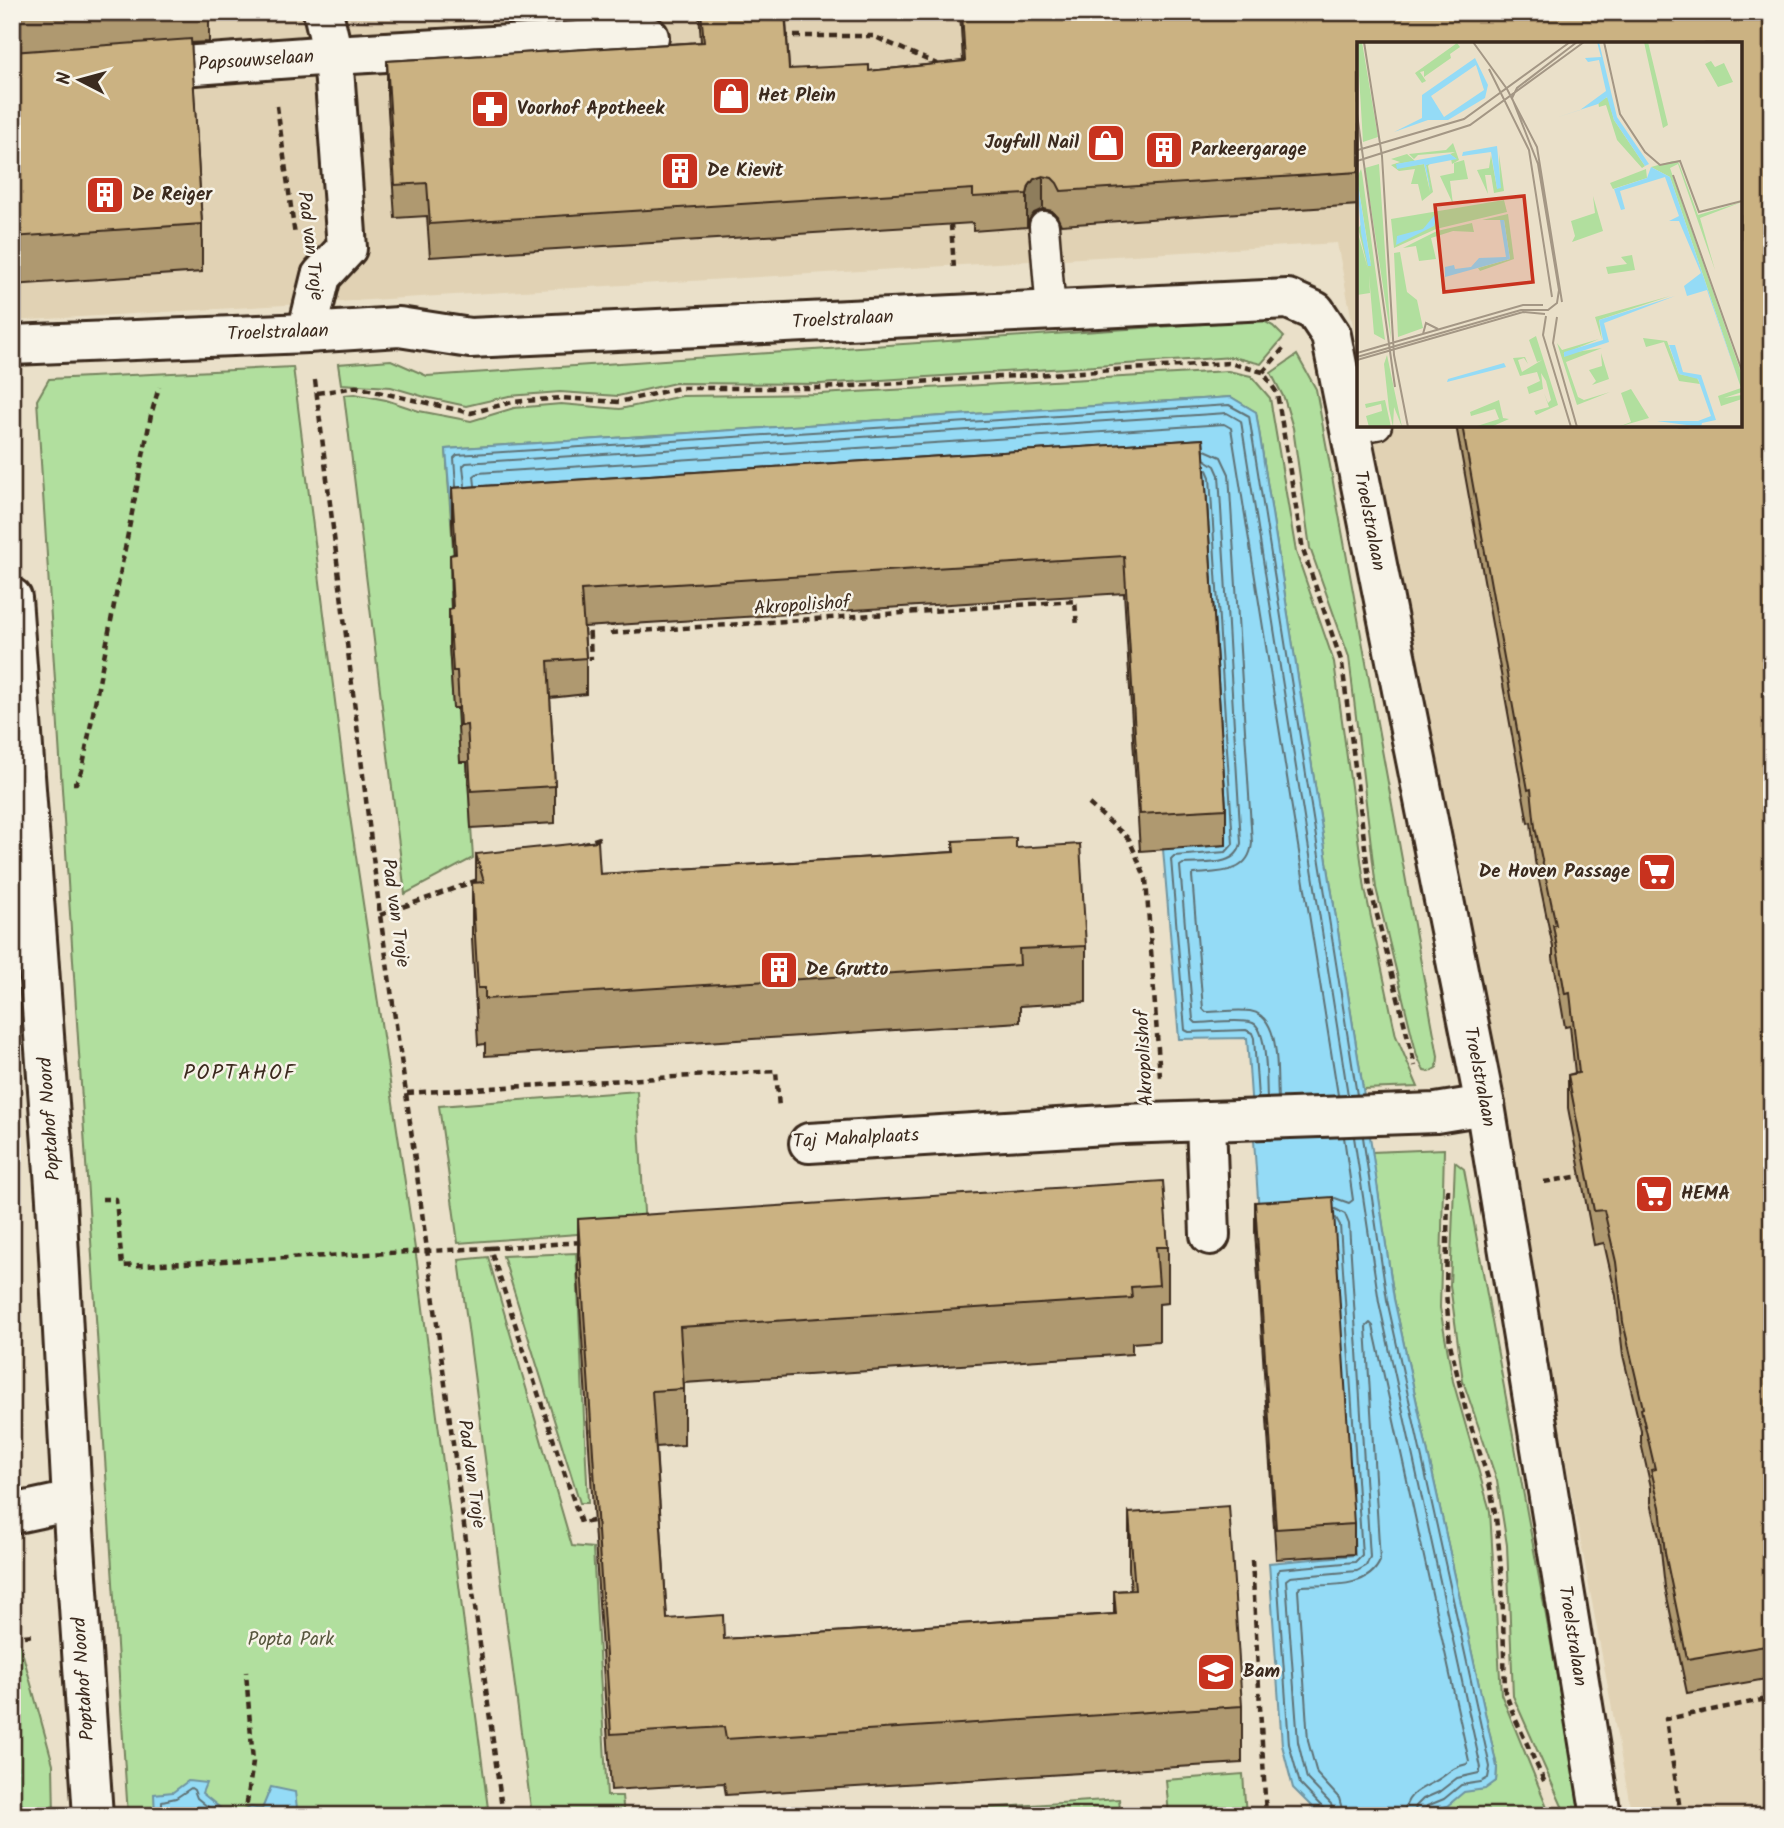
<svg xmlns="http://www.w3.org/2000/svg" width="1784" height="1828" font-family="Kalam,sans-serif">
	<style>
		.built { fill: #e1d2b4 }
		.green { fill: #b1df9e; stroke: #76845e; stroke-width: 2 }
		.water { fill: #94dbf6; stroke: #7094a0; stroke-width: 2 }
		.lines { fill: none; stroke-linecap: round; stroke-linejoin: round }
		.shore { stroke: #5f7174; stroke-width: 2 }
		.lane-casing { stroke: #3b2a1e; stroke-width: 33 }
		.street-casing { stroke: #3b2a1e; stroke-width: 44 }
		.path { stroke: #3b2a1e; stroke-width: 4.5; stroke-dasharray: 7 5; stroke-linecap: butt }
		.lane { stroke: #f7f3e8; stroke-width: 28 }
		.street { stroke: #f7f3e8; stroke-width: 38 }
		.wall { fill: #af9970; stroke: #3b2a1e; stroke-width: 2 }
		.shaded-wall { fill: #8e7d5b; stroke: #3b2a1e; stroke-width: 2 }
		.building { fill: #cbb282; stroke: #3b2a1e; stroke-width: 2 }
		.labels { text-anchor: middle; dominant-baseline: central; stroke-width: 5; stroke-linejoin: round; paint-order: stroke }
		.street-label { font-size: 19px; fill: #3b2a1e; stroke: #f7f3e8 }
		.poi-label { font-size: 19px; font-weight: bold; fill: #3b2a1e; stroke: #f7f3e8; text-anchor: start }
		.park-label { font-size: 19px; fill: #58573e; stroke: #f7f3e8 }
		.neighbourhood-label { font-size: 21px; letter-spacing: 2px; fill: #3b2a1e; stroke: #f7f3e8 }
		.inset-road { fill: none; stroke: #a49785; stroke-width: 2 }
		.view { fill: #c8321e; fill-opacity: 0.15; stroke: #c8321e; stroke-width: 3.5 }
		.inset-edge { fill: none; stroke: #3b2a1e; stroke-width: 3.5 }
	</style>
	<rect width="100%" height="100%" fill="#eae0c9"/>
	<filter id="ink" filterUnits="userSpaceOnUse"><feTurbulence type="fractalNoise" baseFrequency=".0143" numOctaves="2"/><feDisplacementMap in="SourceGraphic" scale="14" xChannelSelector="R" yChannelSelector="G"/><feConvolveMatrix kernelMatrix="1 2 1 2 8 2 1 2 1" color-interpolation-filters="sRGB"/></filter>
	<g filter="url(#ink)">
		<!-- built -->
		<path class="built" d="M12,12H1772V1816H1632L1372,425H1740V44H1359V357L1337,243L12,321Z"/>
		<!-- green -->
		<g class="green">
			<path d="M1262,320L1273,326L1284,337L1261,364L1233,357L820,384L675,383L618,396L560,392L509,396L466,406L425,397L391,387L341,384L338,364L391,360L427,376Z"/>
			<path d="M1297,355L1316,389L1438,1056L1437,1068L1430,1072L1424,1071L1417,1056L1376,888L1349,657L1310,548L1293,428L1284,398L1271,373Z"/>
			<path d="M293,367L347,797L417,1262L489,1816H128L37,400L49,379Z"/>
			<path d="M1228,371L1251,376L1270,398L1296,552L1334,662L1365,889L1396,1036L1418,1087L1363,1089L1256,412L1231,397L446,449L456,591L450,592L453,645L449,646L453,707L457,708L467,762L473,858L405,894L344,395L355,394L386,400L419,411L471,421L514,408L561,404L620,409L682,396L820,394Z"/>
			<path d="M637,1091L645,1229L458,1243L439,1106Z"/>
			<path d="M1444,1149L1440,1308L1453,1381L1490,1511L1501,1694L1550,1814L1427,1816L1432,1811L1447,1805L1464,1791L1484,1789L1496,1781L1497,1767L1394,1299L1372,1152Z"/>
			<path d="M1455,1162L1464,1169L1582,1812L1565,1813L1513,1696L1507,1545L1497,1481L1463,1381L1450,1285Z"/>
			<path d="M576,1253L577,1269L588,1503H580L503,1256Z"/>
			<path d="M488,1257L572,1546L593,1548L607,1796H622L624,1816H532L459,1260Z"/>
			<path d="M20,1644L53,1764L54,1816H28V1808L19,1803L16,1746L12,1745V1645Z"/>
			<path d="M1243,1774L1246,1816H1169L1166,1780Z"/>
			<path d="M1119,1799L1121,1816H869Z"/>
		</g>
		<!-- water -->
		<g class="water">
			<path d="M1231,397L1256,412L1363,1089L1394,1299L1497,1767L1496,1781L1485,1789L1464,1792L1447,1806L1432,1811L1427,1816H1321L1293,1788L1282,1745L1269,1563L1355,1555L1333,1224L1260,1228L1247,1038L1179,1039L1163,849L1225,845L1211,601L452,524L446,449Z"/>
			<path d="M12,1745H16L19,1803L28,1808V1816H12Z"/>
			<path d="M188,1781L206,1783L202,1793L230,1816H155L154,1794L173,1792Z"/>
			<path d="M271,1787L295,1792L298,1816H235L251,1807L262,1809Z"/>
		</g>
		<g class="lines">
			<!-- shore -->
			<g class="shore">
				<path d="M1205,450L1221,457L1229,474L1252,843C1249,875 1218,872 1194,874L1192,876L1203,1009L1206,1012C1220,1012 1236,1009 1250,1011C1282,1016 1276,1073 1278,1098"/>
				<path d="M1206,460L1215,466L1219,475L1241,843C1237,868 1202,862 1183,864L1180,866L1193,1020L1196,1023C1210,1023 1241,1018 1253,1023C1268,1030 1266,1082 1267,1098"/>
				<path d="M1207,470L1210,477L1233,844L1226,852L1174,856L1171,859L1185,1030L1189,1032L1246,1030L1252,1033L1254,1038L1258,1098"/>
				<path d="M465,485L463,466L466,463L1227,413L1241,421L1348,1095"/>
				<path d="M475,485L474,476L478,473L1224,424L1231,428L1338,1095"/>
				<path d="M456,486L454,458L457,455L1229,405L1249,416L1357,1095"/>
				<path d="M1354,1137L1379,1302L1481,1768L1479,1773L1457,1778L1439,1792L1423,1799L1416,1806L1414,1816"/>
				<path d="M1363,1137L1387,1300L1490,1767L1488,1778L1481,1782L1461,1785L1444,1799L1427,1806L1423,1816"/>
				<path d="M1335,1198L1349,1203L1353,1200L1344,1137"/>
				<path d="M162,1816V1801L176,1798L191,1788L194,1790L197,1798L219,1816"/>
				<path d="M1325,1816L1324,1809L1300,1784L1289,1744L1277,1572L1280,1569L1355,1562L1362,1555L1340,1225L1336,1218"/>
				<path d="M1334,1816L1331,1804L1307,1779L1298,1742L1286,1580L1290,1577L1357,1571L1366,1566L1370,1557L1349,1224L1345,1214L1335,1209"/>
				<path d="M1344,1816L1339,1798L1317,1774L1308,1741L1298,1590L1300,1586C1326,1584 1368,1590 1380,1561L1366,1327L1370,1323L1373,1326L1469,1761L1467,1764C1451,1767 1445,1777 1432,1783C1416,1791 1405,1796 1404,1816"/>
			</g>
			<defs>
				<g id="lane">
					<path d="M1044,226L1051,312"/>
					<path d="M1351,429L1377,425"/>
				</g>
				<g id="street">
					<path d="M141,69L333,55L649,37"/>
					<path d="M307,333L321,276L347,248L333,55L323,12"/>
					<path d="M12,345L307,333L399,327L470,338L1288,299L1315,311L1331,335L1485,1105L1601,1816"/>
					<path d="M12,598L56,1199L72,1501L93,1816"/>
					<path d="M1206,1121L1210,1235"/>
					<path d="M809,1143L1122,1124L1436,1113L1485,1105"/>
					<path d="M12,1514L72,1501"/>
				</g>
			</defs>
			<!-- lane casing -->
			<use href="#lane" class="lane-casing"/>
			<!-- street casing -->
			<use href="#street" class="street-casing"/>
			<!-- path -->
			<g class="path">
				<path d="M782,36H873L939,65"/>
				<path d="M277,106L295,236"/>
				<path d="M951,224L954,269"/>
				<path d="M1263,372L1283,349"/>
				<path d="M315,380L380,915L406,1093L503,1816"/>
				<path d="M317,393L356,387L471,413L512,402L562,398L619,402L679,388H819L1229,363L1263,372L1277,393L1303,550L1342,663L1370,887L1415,1066"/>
				<path d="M589,620L591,660"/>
				<path d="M612,620V633L1075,601L1077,627"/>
				<path d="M73,783H76L82,770L151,415L159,387"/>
				<path d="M1089,804L1129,839L1146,879L1160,1077"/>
				<path d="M582,844L603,837"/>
				<path d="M380,915L478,880"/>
				<path d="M407,1093L776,1071L779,1108"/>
				<path d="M1544,1182L1581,1176"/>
				<path d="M1448,1189L1446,1292L1450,1344L1466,1411L1488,1478L1496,1517L1502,1580L1505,1692L1515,1718L1546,1785"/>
				<path d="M102,1199H116L122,1266L490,1248L581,1523L599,1520"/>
				<path d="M490,1248L583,1242"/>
				<path d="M1252,1560L1266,1816"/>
				<path d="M12,1637L34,1635"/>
				<path d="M245,1816L253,1762L246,1672"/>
				<path d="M1681,1816L1666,1719L1772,1698"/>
			</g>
			<!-- lane -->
			<use href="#lane" class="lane"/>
			<!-- street -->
			<use href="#street" class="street"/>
		</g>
		<!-- wall -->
		<g class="wall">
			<path d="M12,12H209V42L191,43L202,224V272L12,285Z"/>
			<path d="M699,12H919L786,19L789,69L869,71L963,61L960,12H1772V1678L1687,1693L1665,1587L1660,1541L1651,1503V1487L1641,1443V1431L1623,1355L1616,1296L1604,1243L1594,1245L1581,1176L1568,1108V1075L1575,1073L1570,1026L1565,1027L1553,958V947L1535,861L1531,822L1528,823L1456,425H1740L1359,44V205L1061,225L1057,216L1052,211L1043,209L1034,213L1029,220L1027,227L973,231V223L430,257L427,216L395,218L387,95V61L701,42Z"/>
			<path d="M1203,439L1226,809V845L1140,851L1124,593L584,627L586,658V694L550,698L555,786V823L471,828L467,762H460L457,708H453L449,645V609H451L450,555L454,554L452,524V488Z"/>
			<path d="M953,841L1016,848L1086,946V1002L1020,1006V1022L485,1056V1044L478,1045L472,939V883L476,882V854L600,874L953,852Z"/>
			<path d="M1255,1202L1354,1524V1554L1276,1559L1255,1232Z"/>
			<path d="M578,1219L1168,1247V1303L1159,1304V1341L1132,1343V1354L684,1383V1445L656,1447L667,1619L724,1639L1114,1614V1591L1131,1590L1129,1569V1513L1242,1706V1763L726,1795L724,1783L611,1790L578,1275Z"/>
			<path d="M12,1384L14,1405V1436H12Z"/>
		</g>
		<!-- shaded-wall -->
		<path class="shaded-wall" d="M1043,176V209L1034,213L1029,220L1027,227V194L1029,186L1034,179Z"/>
		<!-- building -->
		<g class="building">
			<path d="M701,12H785L789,69L869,65V71L965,61L962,12H1772V1645L1687,1659L1665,1553L1660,1507L1651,1470L1655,1469L1641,1409L1643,1408L1623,1322L1616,1262L1604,1210L1594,1211L1581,1142L1568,1075L1579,1073L1570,993L1565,994L1553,925H1556L1535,827L1531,789L1528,790L1462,425H1740V44H1359V172L1061,191L1057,183L1052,178L1043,176L1034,179L1029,186L1027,194L973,197V189L430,224L427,183L395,185L387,61L704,42Z"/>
			<path d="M191,39L202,224L12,237V52Z"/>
			<path d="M1203,439L1226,809L1140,814L1124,556L581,590L586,658L548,661L555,786L471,791L467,725L460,726L457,671H453L449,609L453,608L450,555L456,554L452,488Z"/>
			<path d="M1016,838V848L1080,844L1086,946L1019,949L1020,965L485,999V988H478L472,883L484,882L476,854L598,841L600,874L954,852L953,841Z"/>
			<path d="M1163,1181L1168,1247H1156L1159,1285L1131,1287L1132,1298L680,1327L684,1389L652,1391L667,1619L723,1615L724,1639L1116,1614L1114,1591L1135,1590L1129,1513L1229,1506L1242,1706L726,1739L724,1727L611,1734L578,1219Z"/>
			<path d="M1333,1197L1354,1524L1276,1529L1255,1202Z"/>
		</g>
	</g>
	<!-- icons -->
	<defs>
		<symbol id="shop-square" viewBox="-11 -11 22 22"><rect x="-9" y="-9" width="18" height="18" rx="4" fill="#c8321e" stroke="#f7f3e8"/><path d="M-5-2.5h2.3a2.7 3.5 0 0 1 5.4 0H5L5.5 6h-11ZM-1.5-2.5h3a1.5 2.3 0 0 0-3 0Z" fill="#fff"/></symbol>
		<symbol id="pharmacy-square" viewBox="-11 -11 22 22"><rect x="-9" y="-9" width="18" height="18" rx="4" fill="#c8321e" stroke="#f7f3e8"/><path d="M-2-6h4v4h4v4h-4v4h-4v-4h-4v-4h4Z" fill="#fff"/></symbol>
		<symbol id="building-square" viewBox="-11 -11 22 22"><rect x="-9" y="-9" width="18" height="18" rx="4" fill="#c8321e" stroke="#f7f3e8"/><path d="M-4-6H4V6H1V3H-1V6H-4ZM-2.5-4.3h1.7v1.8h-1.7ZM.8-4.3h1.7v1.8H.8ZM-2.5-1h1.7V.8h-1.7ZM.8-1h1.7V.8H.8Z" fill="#fff"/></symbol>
		<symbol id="supermarket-square" viewBox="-11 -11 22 22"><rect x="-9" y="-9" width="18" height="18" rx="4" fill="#c8321e" stroke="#f7f3e8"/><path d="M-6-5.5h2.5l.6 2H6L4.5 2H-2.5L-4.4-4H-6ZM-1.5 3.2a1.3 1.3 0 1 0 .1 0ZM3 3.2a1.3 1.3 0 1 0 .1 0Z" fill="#fff"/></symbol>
		<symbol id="school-square" viewBox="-11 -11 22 22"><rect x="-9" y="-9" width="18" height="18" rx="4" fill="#c8321e" stroke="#f7f3e8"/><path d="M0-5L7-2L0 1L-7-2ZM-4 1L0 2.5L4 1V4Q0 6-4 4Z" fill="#fff"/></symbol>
	</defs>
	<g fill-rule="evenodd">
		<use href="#shop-square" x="709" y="74" width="44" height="44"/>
		<use href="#pharmacy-square" x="468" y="87" width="44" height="44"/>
		<use href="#shop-square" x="1084" y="121" width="44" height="44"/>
		<use href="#building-square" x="1142" y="128" width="44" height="44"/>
		<use href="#building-square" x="658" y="149" width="44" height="44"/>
		<use href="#building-square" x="83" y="173" width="44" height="44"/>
		<use href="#supermarket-square" x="1635" y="850" width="44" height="44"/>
		<use href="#building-square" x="757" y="948" width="44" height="44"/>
		<use href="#supermarket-square" x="1632" y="1172" width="44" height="44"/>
		<use href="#school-square" x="1194" y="1650" width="44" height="44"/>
	</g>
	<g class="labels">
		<!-- street labels -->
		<g class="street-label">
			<text transform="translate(256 61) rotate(-4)">Papsouwselaan</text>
			<text transform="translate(310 246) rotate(83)">Pad van Troje</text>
			<text transform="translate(843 320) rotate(-3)">Troelstralaan</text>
			<text transform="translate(278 333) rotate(-2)">Troelstralaan</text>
			<text transform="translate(1369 521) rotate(79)">Troelstralaan</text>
			<text transform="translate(802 606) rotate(-4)">Akropolishof</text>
			<text transform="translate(395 913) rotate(82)">Pad van Troje</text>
			<text transform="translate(1145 1058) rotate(-93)">Akropolishof</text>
			<text transform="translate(1479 1077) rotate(79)">Troelstralaan</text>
			<text transform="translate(50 1119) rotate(-94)">Poptahof Noord</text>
			<text transform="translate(856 1139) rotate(-3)">Taj Mahalplaats</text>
			<text transform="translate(471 1474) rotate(82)">Pad van Troje</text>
			<text transform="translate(1572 1636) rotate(81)">Troelstralaan</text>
			<text transform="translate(84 1679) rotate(-94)">Poptahof Noord</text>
		</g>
		<!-- poi labels -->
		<g class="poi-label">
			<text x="758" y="96">Het Plein</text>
			<text x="517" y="109">Voorhof Apotheek</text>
			<text x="1079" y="143" text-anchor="end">Joyfull Nail</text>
			<text x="1191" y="150">Parkeergarage</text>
			<text x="707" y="171">De Kievit</text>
			<text x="132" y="195">De Reiger</text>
			<text x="1630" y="872" text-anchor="end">De Hoven Passage</text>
			<text x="806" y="970">De Grutto</text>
			<text x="1681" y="1194">HEMA</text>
			<text x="1243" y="1672">Bam</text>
		</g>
		<!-- park labels -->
		<g class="park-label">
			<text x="291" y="1640">Popta Park</text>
		</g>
		<!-- neighbourhood labels -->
		<g class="neighbourhood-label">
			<text x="240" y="1073">POPTAHOF</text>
		</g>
	</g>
	<!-- overview -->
	<g transform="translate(1357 42)">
		<rect width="385" height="385" fill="#eae0c9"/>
		<path d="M0,0H5L21,95L6,100ZM287,0H291L311,83L306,86ZM100,1L103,5L93,12L94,16L67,35V29L63,30L69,39L65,41L58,31ZM354,19L358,25L367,21L376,40L361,45L348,22ZM251,55L257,78L288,124L285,126L260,98L249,63L242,65L241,59ZM96,101L102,118L95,122L94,117H99L93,112L98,110L61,113L57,117L52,112L89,108ZM50,112L58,119L40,122V126L67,122L73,150L69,123L75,119L71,124L76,150L65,159L61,142H54L58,127L42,129L34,123L43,120L34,117ZM142,112L147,149L137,151L134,133H128L131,152L120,128L132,126L134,113L140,146H143ZM107,118L111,137L93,139L96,162L83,134L97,131V121ZM316,119L321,120L323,124L341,173L385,160L343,176L358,228L321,122L313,126L385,333V350L367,356L385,353V357L364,364L361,354L384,346L313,135L294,125ZM22,122L34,297L8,126ZM4,127L5,131L28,298L17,292L12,233L13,251L0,253V188L11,227L1,186L4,183L14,223L0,136ZM289,127L290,136L256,147L253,141ZM236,154L246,189L215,200L218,194L214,179L238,171ZM147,158L150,170L79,187L37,206L34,177ZM151,172L157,217L123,229L121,226L153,217L147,178H125ZM115,181L117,190L96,189L74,196L79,217L62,219L59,204L46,206L80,189ZM43,210L50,250L60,258L66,286L41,295L37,211ZM275,213L278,228L251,232L249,225L270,222L264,215ZM313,254L242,278L245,298L238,275ZM179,294L201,363L179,373L177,369L192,365L187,351L191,361L194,358L189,339L184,331L186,347L172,352L170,345L183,339L180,330L163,334L156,316L168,315L171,322L167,316L161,318L165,330L185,318L180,320L172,298ZM286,296L310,299L322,332L340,336L343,342L322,339L307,300L289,305ZM242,297L206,312L245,306L209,320L221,355L227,358L253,350L220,363L200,301L205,308ZM244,311L252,337L235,343L239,339L232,328L245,324ZM30,313L45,385L37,365L36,385L32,367L27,322ZM274,347L292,376L261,385L274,380L264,351ZM28,358L34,385H12L9,374L25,369L24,362L9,366L8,362ZM142,358L146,376L152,377L134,385H117L142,377L138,367L114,374L113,370Z" fill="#b1df9e"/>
		<path d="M240,0H242L260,75L292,122L288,124L257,78L250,55L241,62L198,76L223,68L249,49L242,18L231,20L228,16L244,15ZM118,16L131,43L128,56L91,78H71L37,90L65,76V53ZM119,23L127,48L87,75L74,54ZM140,104L144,146L140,147L134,110L105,114L106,110ZM93,112L100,117L69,123L74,150L67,122L40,127L39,122ZM294,125L313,135L384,346L350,248L330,254L327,244L344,231L322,179H312L322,174L308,135L263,149L268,167L264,168L257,147L290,136ZM0,136L14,224H11L4,191ZM80,170L77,184L39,203L40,194L66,187ZM143,178H147L153,217L88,235V225L97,223L98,227L114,225L122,216L149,215ZM318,254L247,281L252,300L207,315V310L246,298L242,278ZM312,303H318L326,330L344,333L359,378L345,381L344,385L300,379H341L354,374L341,337L322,332ZM147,321L149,325L90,340L91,337Z" fill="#94dbf6" fill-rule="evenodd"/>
		<path class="inset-road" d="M7,0L25,114L37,313L51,385M116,0L150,47L180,105L205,260M247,0L263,72L288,110L303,123L323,119L342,170L385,159M132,27L172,108L195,255M0,72L38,345M1,108L107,77L213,0M0,119L113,83L227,0M316,133L385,329M189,274L186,293L214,385M200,275L196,301L220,385M66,292L69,281L81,287M0,311L166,263H186M0,315L164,268H191L200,261L202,248L181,122L155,56L160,46L220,0M0,318L166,270L188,272"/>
		<path class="view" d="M167,154L176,240L87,250L78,163Z"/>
		<rect width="385" height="385" class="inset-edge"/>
	</g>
	<!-- margin -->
	<rect width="1784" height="1828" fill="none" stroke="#f7f3e8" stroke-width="42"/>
	<rect x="21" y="21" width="1742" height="1786" fill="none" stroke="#3b2a1e" stroke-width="2.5" filter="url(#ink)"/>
	<!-- north arrow -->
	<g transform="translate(80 80) rotate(276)" stroke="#f7f3e8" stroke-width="5" paint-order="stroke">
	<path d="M0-5L12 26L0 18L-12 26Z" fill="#3b2a1e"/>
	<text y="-10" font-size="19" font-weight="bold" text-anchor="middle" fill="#3b2a1e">N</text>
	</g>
</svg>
